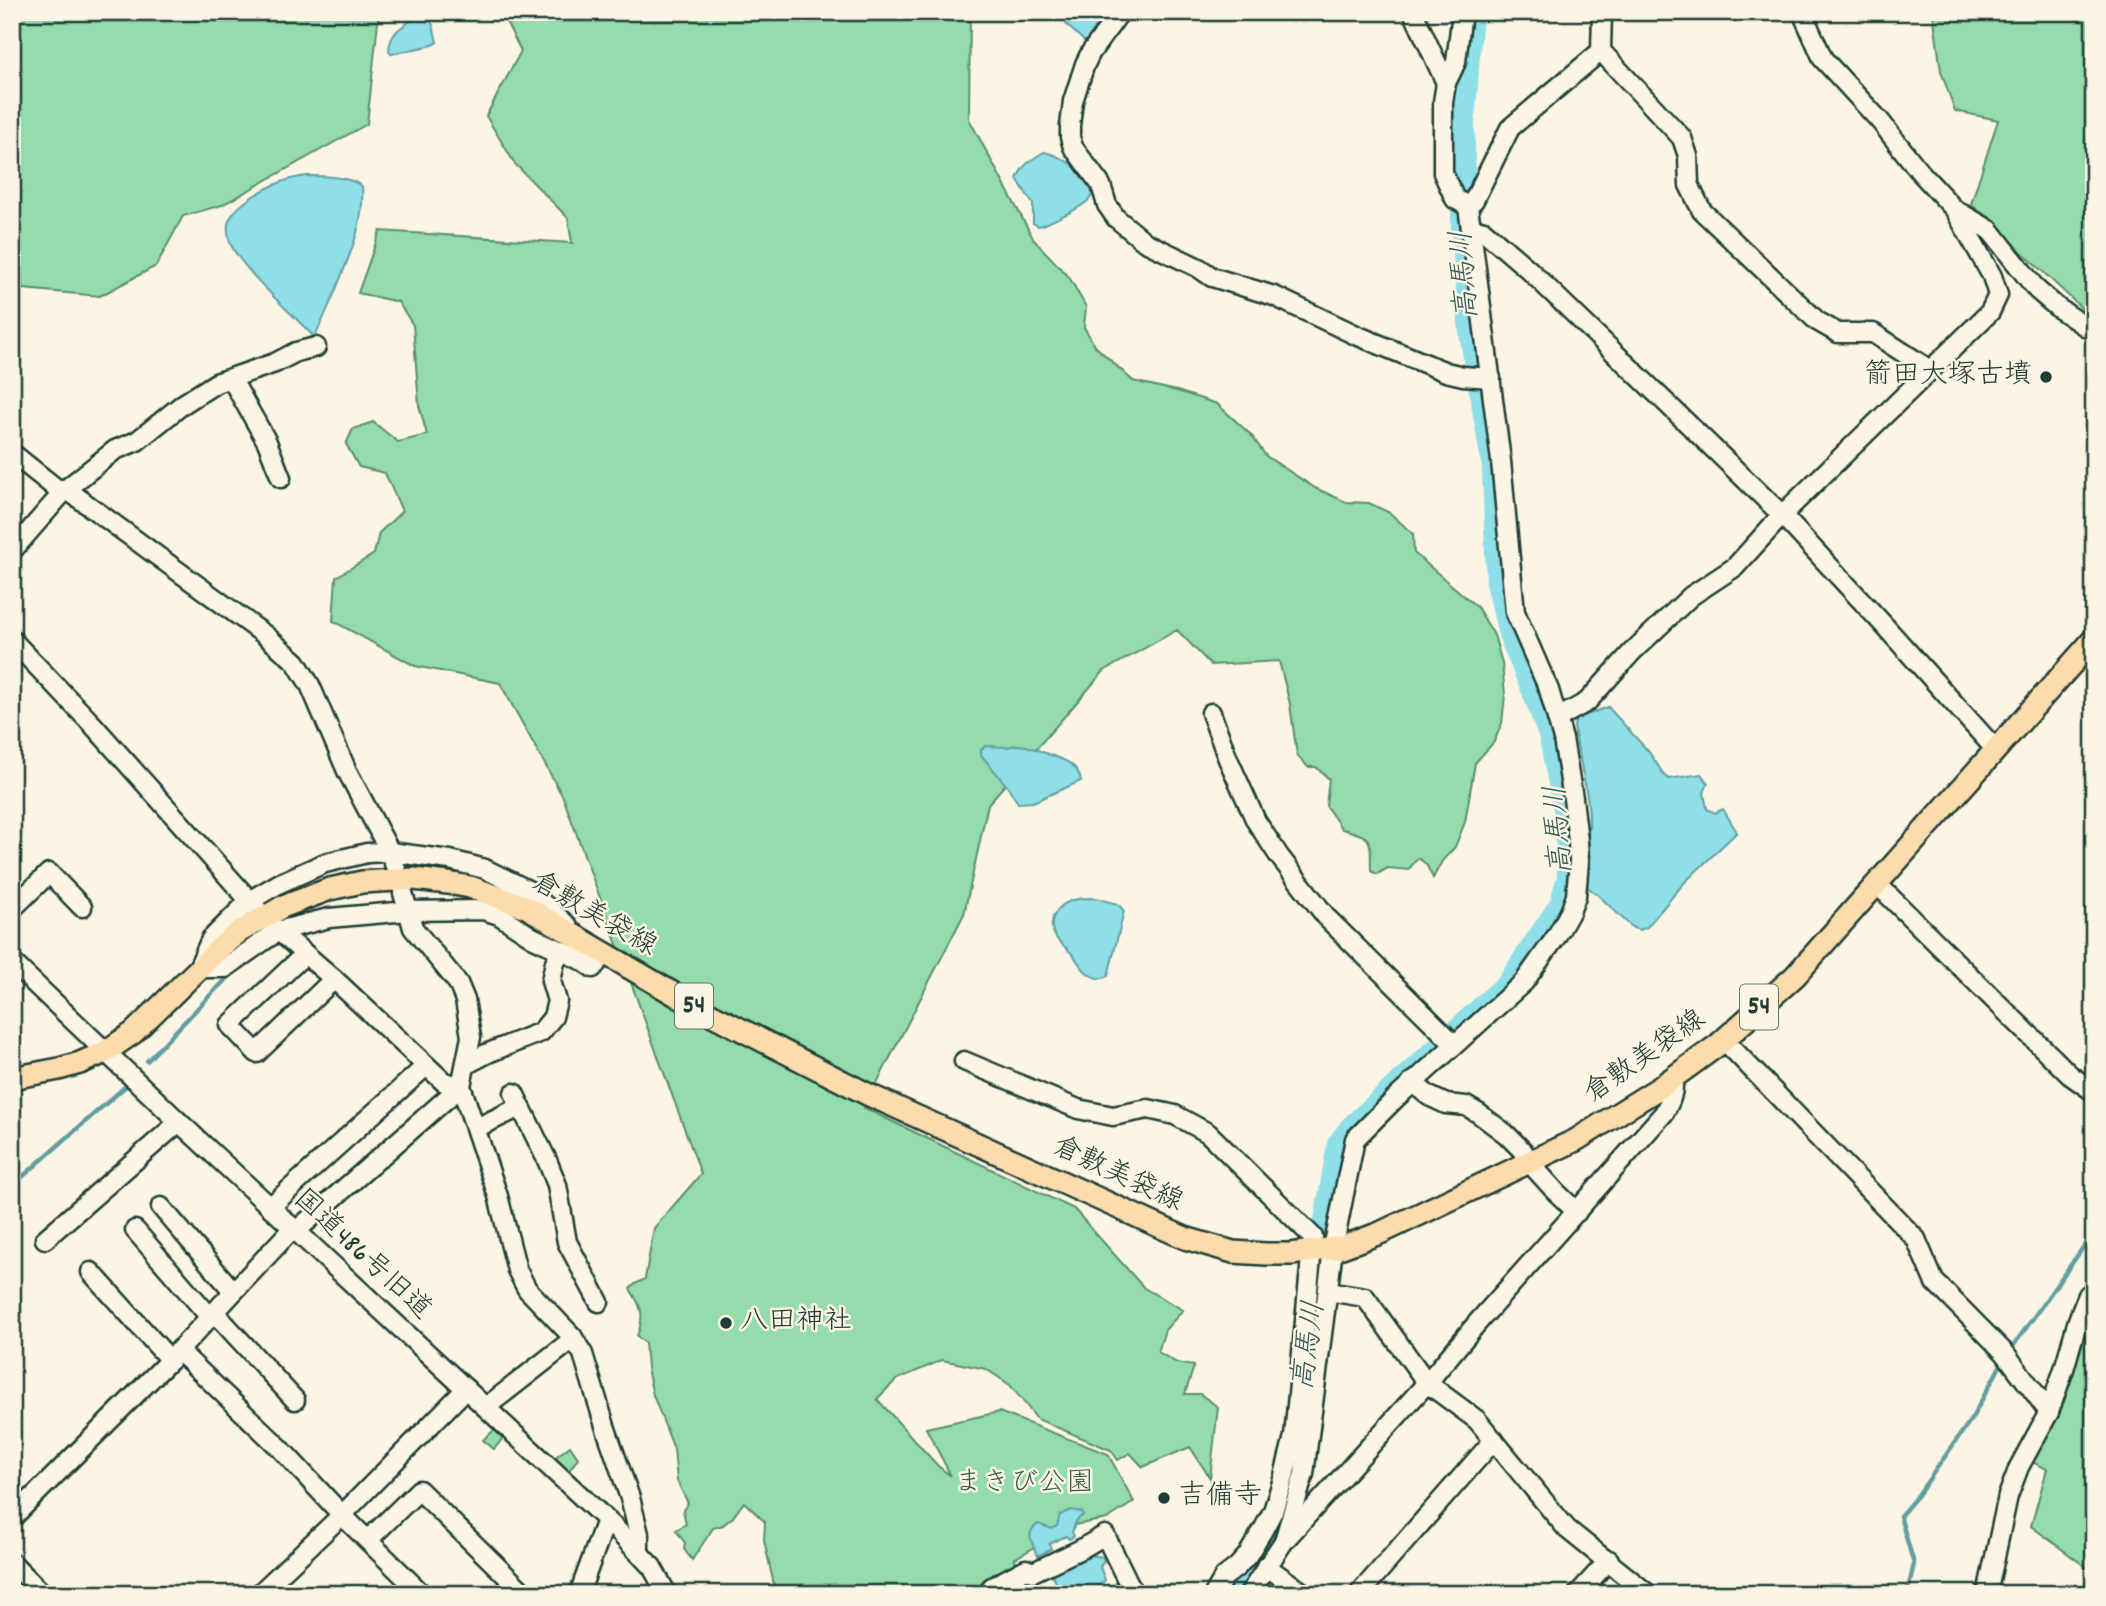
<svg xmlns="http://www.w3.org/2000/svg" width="2106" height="1606" font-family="Dekko,'Klee One',sans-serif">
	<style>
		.green { fill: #94dcab; stroke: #5a8c70; stroke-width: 2 }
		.water { fill: #8edfe8; stroke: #629ea0; stroke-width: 2 }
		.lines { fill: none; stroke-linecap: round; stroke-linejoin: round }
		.stream { stroke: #629ea0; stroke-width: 4.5 }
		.river { stroke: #8edfe8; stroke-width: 24 }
		.minor-casing { stroke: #1f3d34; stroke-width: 23 }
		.major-casing { stroke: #1f3d34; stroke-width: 26 }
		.minor { stroke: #fcf5e5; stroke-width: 18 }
		.major { stroke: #fddcac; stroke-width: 21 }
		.poi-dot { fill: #1f3d34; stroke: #fcf5e5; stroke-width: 2.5 }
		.labels { text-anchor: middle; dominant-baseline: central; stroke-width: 5; stroke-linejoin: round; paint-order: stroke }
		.shield { fill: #fcf5e5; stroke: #617469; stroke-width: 2 }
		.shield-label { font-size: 26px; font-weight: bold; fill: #1f3d34 }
		.poi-label { font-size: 28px; fill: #1f3d34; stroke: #fcf5e5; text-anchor: start }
		.street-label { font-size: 28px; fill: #1f3d34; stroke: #fcf5e5 }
		.park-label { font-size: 28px; fill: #365d4c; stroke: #fcf5e5 }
		.water-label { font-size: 30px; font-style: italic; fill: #355d58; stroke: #fcf5e5 }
	</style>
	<rect width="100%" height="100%" fill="#fcf5e5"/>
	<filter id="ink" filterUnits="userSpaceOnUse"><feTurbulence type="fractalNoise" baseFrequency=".0143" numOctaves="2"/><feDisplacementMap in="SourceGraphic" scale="14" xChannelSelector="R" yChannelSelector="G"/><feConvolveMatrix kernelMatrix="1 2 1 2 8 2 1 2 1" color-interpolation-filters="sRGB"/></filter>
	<g filter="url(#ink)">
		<!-- green -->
		<g class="green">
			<path d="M12,12H379L367,124L222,205L183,216L156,266L100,296L23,289L12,238Z"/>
			<path d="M501,12H970L969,119L1034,240L1069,277L1086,307L1084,327L1095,346L1133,381L1177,391L1217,404L1251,435L1266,456L1315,488L1346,502L1369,503L1390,513L1413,534L1414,553L1477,607L1494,635L1502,663L1505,695L1502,723L1494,742L1475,763L1465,822L1455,847L1442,861L1433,878L1426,864L1418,858L1408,870L1388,868L1377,874L1371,871C1370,839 1375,837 1342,829L1326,806L1329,779L1316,767H1308L1297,755L1290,704L1279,661L1211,665L1177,630L1104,671L988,804L964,914L864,1108L1074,1209L1144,1288L1183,1310L1165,1330L1158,1352L1177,1363L1194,1366L1185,1394H1200L1218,1407L1210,1478L1190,1447L1143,1467L1130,1453L1118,1460L1111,1450L1037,1419L1010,1385L986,1369L942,1360L896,1380L877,1399L938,1466L951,1476L926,1428L999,1412L1108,1454L1134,1502L1107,1519L1074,1525L1014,1559L1023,1569L1036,1594H776L764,1540L765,1522L744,1502L733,1517L723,1525L713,1528L692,1560L684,1549L685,1543L676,1530L686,1524L683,1510L688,1503L677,1481L674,1449L653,1395L647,1368L645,1343L637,1336C645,1315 642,1307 630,1289L635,1284L645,1279L654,1228L701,1174L563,797L500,683L415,666L333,621L336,577L374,554L379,533L402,511L385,473L359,467L346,444L353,429L373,422L398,442L427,435L419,405L413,325L398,302L358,293L380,231L572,243L568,218L515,164L486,116L521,51Z"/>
			<path d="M1933,12H2094V320L1971,204L1998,120L1955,111L1941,71Z"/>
			<path d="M2094,1304V1573L2031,1526L2047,1469L2028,1460L2082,1327Z"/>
			<path d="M493,1431L497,1432L504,1437L494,1449L483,1440Z"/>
			<path d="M570,1446L578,1458L568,1472L553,1459Z"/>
		</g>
		<!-- water -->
		<g class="water">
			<path d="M1057,12H1110L1092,37L1085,42L1067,25Z"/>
			<path d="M422,14L428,16L433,25L437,42L433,45L391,54L389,50C390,30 406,24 422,14Z"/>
			<path d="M1044,152C1058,154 1102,178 1091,197C1084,208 1055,219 1043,225L1038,226L1033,223V204L1017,179C1022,165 1032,159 1044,152Z"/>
			<path d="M307,176C325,176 347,176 362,186C365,222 350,254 337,287C330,304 323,321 314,337C291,312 246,274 231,245C229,241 227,230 228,224C231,212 243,203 252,197C269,186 288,178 307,176Z"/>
			<path d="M1608,707L1649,752L1664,775L1669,779L1701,774L1708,783L1704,793L1707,809L1715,813L1723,809L1737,832L1683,884L1647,927L1640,930L1633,928L1598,895L1584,885L1582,841L1588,837C1593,799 1578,762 1574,726L1576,719Z"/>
			<path d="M1017,745C1030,745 1036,750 1048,754C1063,760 1078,763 1081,781L1033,802L1018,803L1008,787L981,755V750L985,746L1007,747Z"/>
			<path d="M1095,898L1118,904L1124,911L1108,976C1103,978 1103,979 1097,978C1085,975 1080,964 1073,955C1069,950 1062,945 1057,939C1044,921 1058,902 1078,899C1083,898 1089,898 1095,898Z"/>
			<path d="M1071,1510L1082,1512L1083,1515L1076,1521L1072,1532L1074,1536L1069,1539L1066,1536L1049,1544L1051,1549L1038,1556C1032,1544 1024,1531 1039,1524L1052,1529L1057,1526L1060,1515Z"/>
			<path d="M1088,1552L1092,1555L1103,1557L1104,1561L1100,1567L1105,1580L1098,1588L1077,1585L1062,1588L1057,1584L1050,1571L1058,1567L1060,1570L1079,1561L1078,1558Z"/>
		</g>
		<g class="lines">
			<!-- stream -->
			<g class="stream">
				<path d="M147,1061L217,988L238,969"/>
				<path d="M12,1186L127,1085"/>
				<path d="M2009,1352L2094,1232"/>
				<path d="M1907,1594L1914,1564L1900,1516L1918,1495L1972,1418L2004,1359"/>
			</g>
			<!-- river -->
			<g class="river">
				<path d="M1315,1299L1324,1233L1339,1144L1352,1127L1509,983L1561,905L1569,877L1566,814L1551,738L1535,694L1510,634L1498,582L1494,467L1471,333L1463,229V126L1471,12"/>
				<path d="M1236,1594L1271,1541L1292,1485L1303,1429"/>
			</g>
			<defs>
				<g id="minor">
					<path d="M1120,12L1091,52L1085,64L1073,101L1070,126V137L1073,147L1101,185L1107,205L1116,218L1145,242L1199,268L1212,277L1274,296L1356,335L1446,372L1463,376L1491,378"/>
					<path d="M1413,12L1446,83"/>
					<path d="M1601,51L1682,138L1688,156L1689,185L1702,211L1817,321L1838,333H1873L1930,370"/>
					<path d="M1468,206L1474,200L1510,128L1601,51L1602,12"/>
					<path d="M1957,211L1990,230L2037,290L2058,308L2094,332"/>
					<path d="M1471,228L1484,231L1528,269L1782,515L1882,623L1996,750"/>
					<path d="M231,378L267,442L281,478"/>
					<path d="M12,453L57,489H66L265,635L296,662L310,685L347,771L390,852L396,869"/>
					<path d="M12,551L66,489L115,450L137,441L183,404L216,383L275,363L296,352L316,347"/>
					<path d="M12,640L93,725L257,909"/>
					<path d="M1211,713L1228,759L1256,821L1279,856L1328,919L1454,1044"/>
					<path d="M1558,718L1587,702L1632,652L1691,596L1735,567L1782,515L1990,312L1998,295L1992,276L1955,210L1920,172L1880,121L1823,59L1802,12"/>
					<path d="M1876,883L2070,1075L2094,1092"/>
					<path d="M12,909L49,873L82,907"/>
					<path d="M273,926L334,979L444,1082L461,1086"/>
					<path d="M568,926L528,890L485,869L450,860L390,852L367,853L325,863L280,883L249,901L211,939L198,968H225L278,931L329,918L408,911L483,910L499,915L532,937L581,960L593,968L604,954"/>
					<path d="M305,954L230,1025L257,1053L334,979"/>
					<path d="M12,962L179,1122L613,1526L652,1567L667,1594"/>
					<path d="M1723,1039L1916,1239L1934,1281L2005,1353L2049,1412"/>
					<path d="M964,1061L1078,1109L1113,1116L1148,1109L1175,1115L1208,1133L1313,1237L1294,1436L1284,1476L1273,1511L1263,1530L1247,1556L1237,1567L1224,1577L1214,1594"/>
					<path d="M467,1064L488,1053L541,1032L553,1017L557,1001L551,981L555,962L562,951"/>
					<path d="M1412,1082L1429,1096L1446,1104L1466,1106L1478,1113L1506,1134L1523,1151L1529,1162L1557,1193L1577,1212"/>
					<path d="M461,1086L498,1196L517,1270L527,1289L572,1336L583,1354L605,1426L630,1498L639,1534V1552"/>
					<path d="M514,1093L547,1160L557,1185L567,1242L599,1302"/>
					<path d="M476,1128L520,1107"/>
					<path d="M161,1207L233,1291"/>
					<path d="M270,1207L426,1066"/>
					<path d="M135,1230L210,1317"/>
					<path d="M296,1231L461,1086L471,1037L465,1000L458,983L413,928L403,893"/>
					<path d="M45,1239L179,1122"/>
					<path d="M91,1272L170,1360"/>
					<path d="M1328,1291L1365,1297L1427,1383L1477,1420L1567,1529L1648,1594"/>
					<path d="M214,1312L295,1400"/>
					<path d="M179,1351L280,1448L342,1515L422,1594"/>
					<path d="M486,1407L568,1343L572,1336"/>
					<path d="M12,1518L170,1360L293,1228"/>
					<path d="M368,1540L419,1490L525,1594"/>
					<path d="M1284,1541L1304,1474L1333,1249L1355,1139L1395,1099L1524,982L1556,937L1570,912L1576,896L1579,861L1578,841L1573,798L1563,739L1549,690L1515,612L1501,461L1468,206L1455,199L1443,173V102L1446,83L1456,62L1462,12"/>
					<path d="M12,1563L43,1594"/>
					<path d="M1266,1566L1305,1594"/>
					<path d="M259,1594L342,1515L466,1389"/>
					<path d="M579,1594L606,1520"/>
					<path d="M993,1594L992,1587L1026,1569L1033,1572L1081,1549L1105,1535L1134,1594"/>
					<path d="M1249,1594L1284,1541L1427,1383L1478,1322L1664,1113C1671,1100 1674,1093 1673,1079"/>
					<path d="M1359,1594L1494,1440"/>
					<path d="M1578,1594L1609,1560"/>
					<path d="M1987,1594L2008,1496L2019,1467L2049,1412L2064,1369L2078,1320L2088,1295L2094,1290"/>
				</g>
				<path id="major" d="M12,1078L59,1069L80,1063L105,1052L133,1033L222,946L239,932L282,907L330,889L362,882L414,879L448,883L470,887L526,907L693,1005L867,1094L1185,1238L1233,1252L1266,1254H1291L1342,1247L1380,1233L1576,1140L1659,1088L1718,1045L1795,976L2094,639"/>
			</defs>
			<!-- minor casing -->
			<use href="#minor" class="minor-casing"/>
			<!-- major casing -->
			<use href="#major" class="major-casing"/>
			<!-- minor -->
			<use href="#minor" class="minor"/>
			<!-- major -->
			<use href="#major" class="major"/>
		</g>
	</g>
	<!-- markers -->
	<g class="poi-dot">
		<circle cx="2046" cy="377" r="7"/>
		<circle cx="726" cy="1323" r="7"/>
		<circle cx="1164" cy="1498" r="7"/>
	</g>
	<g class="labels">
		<!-- shield labels -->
		<g class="shield">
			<rect x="675" y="983.5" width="38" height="45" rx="5"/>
			<rect x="1740" y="984.5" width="38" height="45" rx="5"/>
		</g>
		<g class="shield-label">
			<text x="694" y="1006">54</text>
			<text x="1759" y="1007">54</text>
		</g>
		<!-- poi labels -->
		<g class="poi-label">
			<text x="2032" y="377" text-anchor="end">箭田大塚古墳</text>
			<text x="740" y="1323">八田神社</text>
			<text x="1178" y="1498">吉備寺</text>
		</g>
		<!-- street labels -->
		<g class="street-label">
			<text transform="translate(593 916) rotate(30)">倉敷美袋線</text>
			<text transform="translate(1646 1058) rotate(-35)">倉敷美袋線</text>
			<text transform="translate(1117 1176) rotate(25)">倉敷美袋線</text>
			<text transform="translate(361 1256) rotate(43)">国道486号旧道</text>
		</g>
		<!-- park labels -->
		<g class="park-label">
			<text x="1024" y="1485">まきび公園</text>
		</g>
		<!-- water labels -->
		<g class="water-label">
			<text transform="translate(1467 275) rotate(-94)">高馬川</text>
			<text transform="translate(1561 830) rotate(-94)">高馬川</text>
			<text transform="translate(1311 1346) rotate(-82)">高馬川</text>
		</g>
	</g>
	<!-- margin -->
	<rect width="2106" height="1606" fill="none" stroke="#fcf5e5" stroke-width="42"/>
	<rect x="21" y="21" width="2064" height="1564" fill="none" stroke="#1f3d34" stroke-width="2.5" filter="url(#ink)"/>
</svg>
